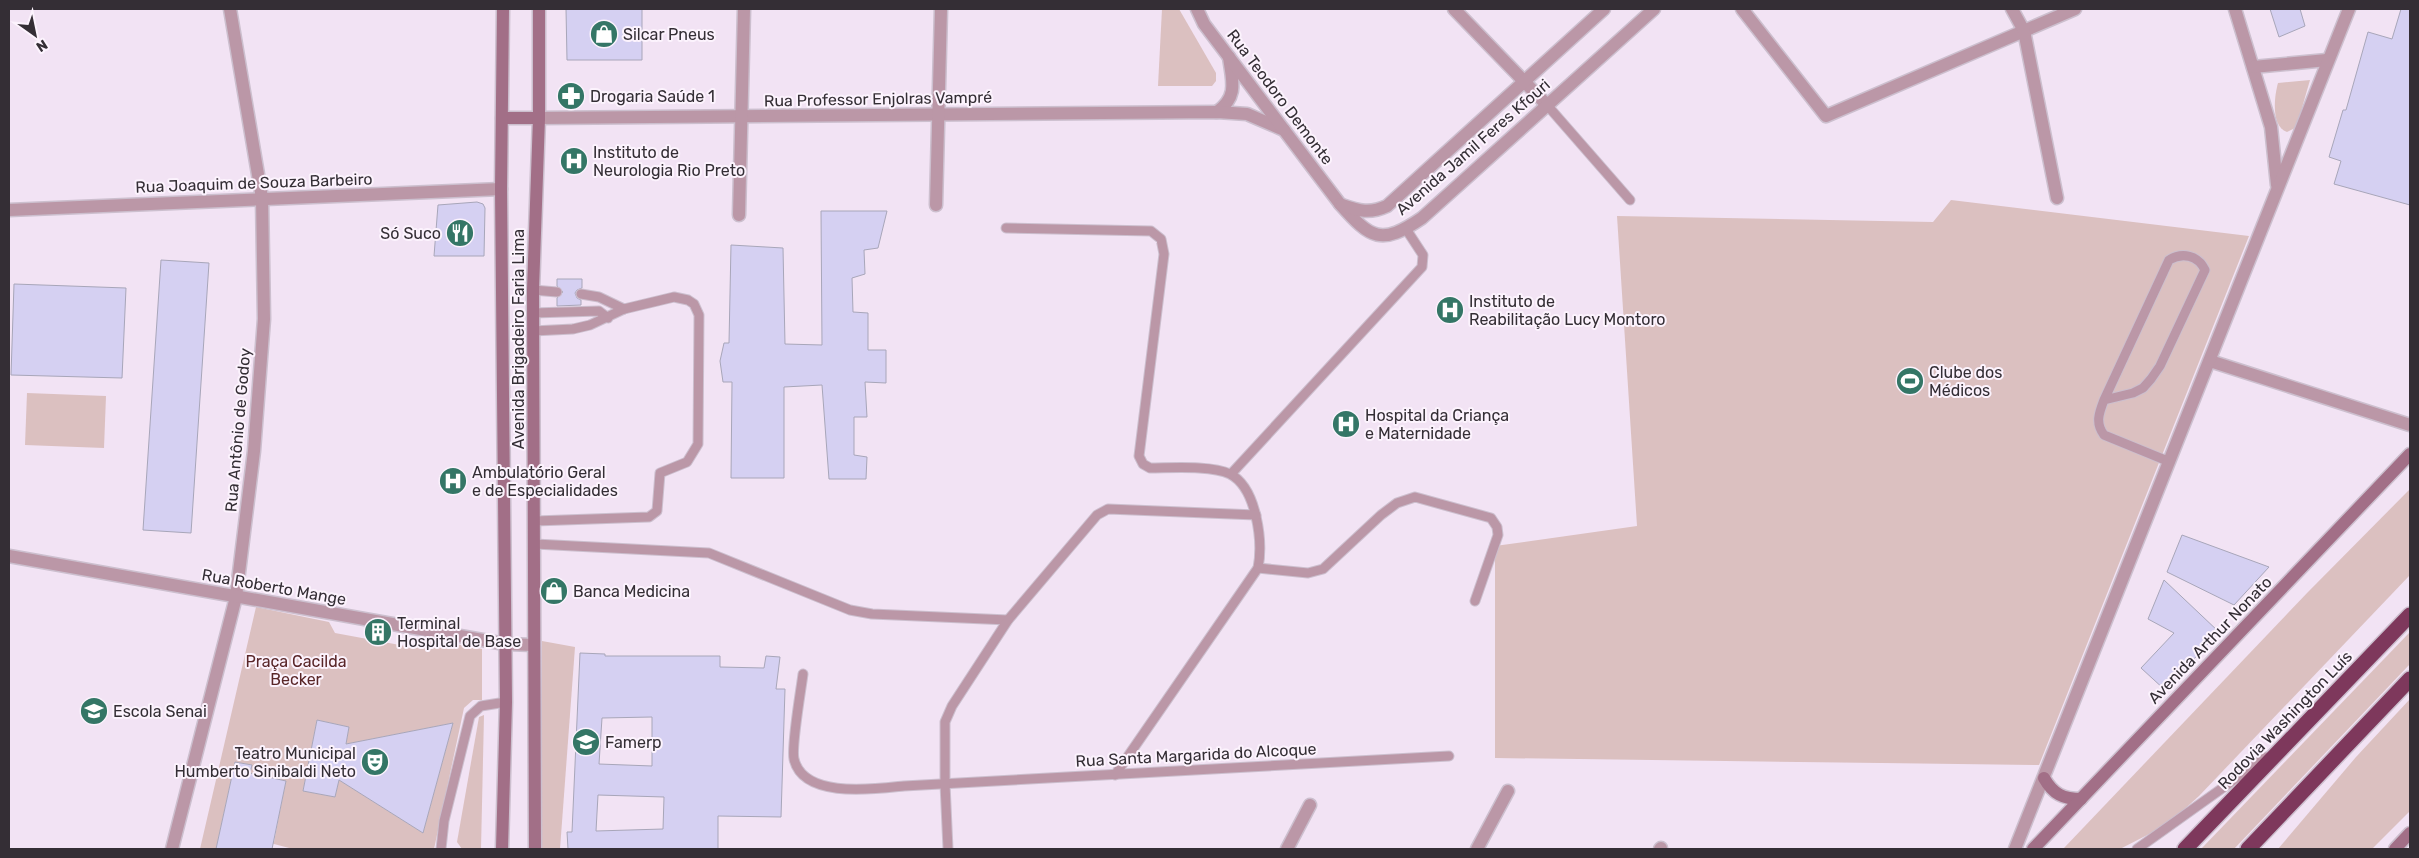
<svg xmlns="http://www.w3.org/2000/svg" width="2419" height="858" font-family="Rubik,sans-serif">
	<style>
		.green { fill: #dbc0c0; fill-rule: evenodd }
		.building { fill: #d5d0f2; stroke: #a8a6b9; fill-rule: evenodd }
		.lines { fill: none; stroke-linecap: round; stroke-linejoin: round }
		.service-casing { stroke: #ccbfce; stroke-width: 11 }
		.minor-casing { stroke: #ccbfce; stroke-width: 15 }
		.tertiary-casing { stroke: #ccbfce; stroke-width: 15 }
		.secondary-casing { stroke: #ccbfce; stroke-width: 15 }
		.motorway-casing { stroke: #ccbfce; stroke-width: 18 }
		.service { stroke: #bb97a7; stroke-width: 9 }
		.minor { stroke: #bb97a7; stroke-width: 12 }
		.tertiary { stroke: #bb97a7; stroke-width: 12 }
		.secondary { stroke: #a26f87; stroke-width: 12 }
		.motorway { stroke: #7e385c; stroke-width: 15 }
		.labels { text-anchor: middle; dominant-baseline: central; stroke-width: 4; stroke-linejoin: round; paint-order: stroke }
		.poi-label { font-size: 16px; fill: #342e35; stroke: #fcf3fd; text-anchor: start }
		.street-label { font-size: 16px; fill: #342e35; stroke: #fcf3fd }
		.park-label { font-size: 16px; fill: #592628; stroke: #fcf3fd }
	</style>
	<rect width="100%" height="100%" fill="#f2e3f4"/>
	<!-- green -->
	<g class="green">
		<path d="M1162,9H1179L1216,73V81L1212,86H1158Z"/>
		<path d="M2310,80L2299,118L2295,128L2287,132C2271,127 2274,97 2278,83Z"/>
		<path d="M1951,200L2249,236L2039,765L1495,758V546L1637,526L1617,216L1933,222Z"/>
		<path d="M27,393L106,396L104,448L25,445Z"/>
		<path d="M2410,489V575L2199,796L2179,814L2157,830L2120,849H2063L2308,592Z"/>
		<path d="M256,607L329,622L335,633L416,648L429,639L482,649V700H473L464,708L434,849H293L244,836L274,842L279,816L259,812L260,807L280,811L286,781L250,773L252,765L235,762L216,849H200ZM317,720L349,727L346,744L453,723L423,833L339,780L335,797L303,791Z"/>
		<path d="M2410,632V664L2234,849H2201Z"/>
		<path d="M542,641L575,647L560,849H541Z"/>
		<path d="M2410,699V811L2372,849H2278L2356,757Z"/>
		<path d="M484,715L481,849H462L457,842L479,717Z"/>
	</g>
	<!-- building -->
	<g class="building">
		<path d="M566,9H642V60H567Z"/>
		<path d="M2270,9H2300L2305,26L2279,37Z"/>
		<path d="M2401,9H2410V205L2334,184L2341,161L2329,157L2343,110H2346L2368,32L2392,39Z"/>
		<path d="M477,202L483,204L485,208L484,256H434L438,205Z"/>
		<path d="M821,211H887L878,248L864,250L865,274L852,278L853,312L868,313V350H886V383L865,382L867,417H854V455L867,457L866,479H829L822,385L784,387V478H731L732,382H723L720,361L724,343H729L731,245L783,248L785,344L822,345Z"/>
		<path d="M161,260L209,263L191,533L143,530Z"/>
		<path d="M557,279H582V288L577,290L575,293L577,298L581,300V305L557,306V298L563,292L557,286Z"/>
		<path d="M14,284L126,288L122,378L11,375Z"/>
		<path d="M2182,535L2269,567L2234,605L2167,572Z"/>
		<path d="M2164,580L2219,632L2165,690L2141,668L2174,633L2148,619Z"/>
		<path d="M580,653L605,654V656H720V667L764,668L766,656L780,657L776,689H785L781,817L718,816V849H568L567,832H572ZM652,717V766L599,764L602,718ZM598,795L664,797L663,829L596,831Z"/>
		<path d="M317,720L349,727L346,744L453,723L423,833L339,780L335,797L303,791Z"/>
		<path d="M235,762L252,765L250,773L286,781L272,849H216Z"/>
	</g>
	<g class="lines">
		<defs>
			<g id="service">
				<path d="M1547,105L1630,200"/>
				<path d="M1006,228L1151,231L1161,239L1164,254L1139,456L1143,464L1150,468C1171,468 1211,465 1230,474C1257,488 1263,542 1258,568L1115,775"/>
				<path d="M533,290L557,292"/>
				<path d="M581,294L599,297L624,309"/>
				<path d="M533,313L599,311L608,318"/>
				<path d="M533,331L573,329L590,325L624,309L674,297L688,300L694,304L699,315L698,444L687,462L660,473L657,511L649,517L535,521"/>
				<path d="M2104,400L2133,393L2143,388L2151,379L2160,366L2205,270C2198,255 2182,252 2169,260L2104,400C2099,413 2095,423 2104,435L2170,462"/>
				<path d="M1231,474L1422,267L1423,255L1406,229"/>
				<path d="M535,544L709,553L850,610L872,614L1008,620"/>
				<path d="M1258,568L1308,573L1323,569L1381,515L1397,503L1415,497L1491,518L1497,527L1498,535L1475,601"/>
				<path d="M803,674C801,690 791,747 794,759C803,799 874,789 904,786L1449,756"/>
				<path d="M441,849L444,821L470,716L481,706L506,702"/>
				<path d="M948,849L945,784V722L952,706L1008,620L1097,515L1108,509L1256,515"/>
				<path d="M2137,849L2266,757"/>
			</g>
			<g id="minor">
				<path d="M1454,9L1547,105"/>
				<path d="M1742,9L1826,116L2075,9"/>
				<path d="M2012,9L2024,31L2057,198"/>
				<path d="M2235,9L2271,127L2277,185"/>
				<path d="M2253,67L2327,60"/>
				<path d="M1217,112C1239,96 1232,80 1229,57"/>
				<path d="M539,118L1217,112L1247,114L1284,130L1340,204"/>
				<path d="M936,205L941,9"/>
				<path d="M9,210L501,189"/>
				<path d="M739,215L744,9"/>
				<path d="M2210,361L2410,425"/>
				<path d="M172,849L236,597L254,451L264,319L262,198L230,9"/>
				<path d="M1287,849L1310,805"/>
				<path d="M1477,849L1508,791"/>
				<path d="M1660,849L1661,848"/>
				<path d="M2015,849L2349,9"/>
			</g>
			<g id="tertiary">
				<path d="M1197,9L1204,24L1284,130"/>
				<path d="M1340,204C1371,239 1381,246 1422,218L1654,9"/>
				<path d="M1342,205C1359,211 1370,214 1387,206L1604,9"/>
				<path d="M9,556L505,644L533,645"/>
			</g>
			<g id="secondary">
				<path d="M502,118H539"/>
				<path d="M2044,778C2053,794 2063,799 2081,799"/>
				<path d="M502,849L506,702L501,189L503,9"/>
				<path d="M535,849L533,290L539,118V9"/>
				<path d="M2033,849L2410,454"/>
				<path d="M2395,849L2410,833"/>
			</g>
			<g id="motorway">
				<path d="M2185,849L2410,615"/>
				<path d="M2248,849L2410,679"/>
			</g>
		</defs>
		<!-- service casing -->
		<use href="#service" class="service-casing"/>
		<!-- minor casing -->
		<use href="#minor" class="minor-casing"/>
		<!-- tertiary casing -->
		<use href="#tertiary" class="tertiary-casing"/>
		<!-- secondary casing -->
		<use href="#secondary" class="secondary-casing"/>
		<!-- motorway casing -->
		<use href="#motorway" class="motorway-casing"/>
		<!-- service -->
		<use href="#service" class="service"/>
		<!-- minor -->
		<use href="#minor" class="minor"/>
		<!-- tertiary -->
		<use href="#tertiary" class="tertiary"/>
		<!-- secondary -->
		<use href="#secondary" class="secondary"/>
		<!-- motorway -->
		<use href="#motorway" class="motorway"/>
	</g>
	<!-- icons -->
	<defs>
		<symbol id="shop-disc" viewBox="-11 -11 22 22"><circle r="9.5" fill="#347666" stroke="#fcf3fd"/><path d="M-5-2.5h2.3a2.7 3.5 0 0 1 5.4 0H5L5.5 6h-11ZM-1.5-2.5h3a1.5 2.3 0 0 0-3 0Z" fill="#fff"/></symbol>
		<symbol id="pharmacy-disc" viewBox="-11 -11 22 22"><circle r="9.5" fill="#347666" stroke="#fcf3fd"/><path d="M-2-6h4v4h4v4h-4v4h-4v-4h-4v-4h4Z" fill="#fff"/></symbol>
		<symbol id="hospital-disc" viewBox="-11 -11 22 22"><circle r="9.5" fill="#347666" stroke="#fcf3fd"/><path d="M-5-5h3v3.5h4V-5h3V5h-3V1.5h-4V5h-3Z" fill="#fff"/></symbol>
		<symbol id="restaurant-disc" viewBox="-11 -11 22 22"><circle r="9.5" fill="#347666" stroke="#fcf3fd"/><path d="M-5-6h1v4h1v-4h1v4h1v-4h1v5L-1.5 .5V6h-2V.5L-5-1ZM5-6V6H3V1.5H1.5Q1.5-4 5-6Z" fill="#fff"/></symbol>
		<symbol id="stadium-disc" viewBox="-11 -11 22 22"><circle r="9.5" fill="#347666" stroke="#fcf3fd"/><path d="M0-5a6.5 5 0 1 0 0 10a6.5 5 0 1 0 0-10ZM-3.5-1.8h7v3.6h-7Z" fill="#fff"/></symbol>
		<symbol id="building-disc" viewBox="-11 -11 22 22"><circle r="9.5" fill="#347666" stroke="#fcf3fd"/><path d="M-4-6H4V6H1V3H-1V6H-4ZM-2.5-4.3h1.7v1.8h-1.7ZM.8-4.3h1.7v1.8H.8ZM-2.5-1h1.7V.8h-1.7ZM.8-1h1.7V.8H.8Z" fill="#fff"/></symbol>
		<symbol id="university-disc" viewBox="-11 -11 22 22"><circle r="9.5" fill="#347666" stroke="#fcf3fd"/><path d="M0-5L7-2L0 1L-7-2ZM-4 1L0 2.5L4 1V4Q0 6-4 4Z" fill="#fff"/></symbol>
		<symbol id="theatre-disc" viewBox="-11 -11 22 22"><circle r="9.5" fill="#347666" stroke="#fcf3fd"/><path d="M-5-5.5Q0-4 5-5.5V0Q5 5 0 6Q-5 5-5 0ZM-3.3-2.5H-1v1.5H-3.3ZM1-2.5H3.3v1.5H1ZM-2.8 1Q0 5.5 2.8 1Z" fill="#fff"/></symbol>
	</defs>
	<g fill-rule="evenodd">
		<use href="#shop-disc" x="588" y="18" width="32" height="32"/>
		<use href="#pharmacy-disc" x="555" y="80" width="32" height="32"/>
		<use href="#hospital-disc" x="558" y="145" width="32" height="32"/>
		<use href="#restaurant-disc" x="444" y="217" width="32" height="32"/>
		<use href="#hospital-disc" x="1434" y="294" width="32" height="32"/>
		<use href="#stadium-disc" x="1894" y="365" width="32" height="32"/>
		<use href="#hospital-disc" x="1330" y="408" width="32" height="32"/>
		<use href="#hospital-disc" x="437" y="465" width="32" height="32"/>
		<use href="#shop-disc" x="538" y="575" width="32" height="32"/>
		<use href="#building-disc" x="362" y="616" width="32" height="32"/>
		<use href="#university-disc" x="78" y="695" width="32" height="32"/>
		<use href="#university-disc" x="570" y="726" width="32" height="32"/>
		<use href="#theatre-disc" x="359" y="746" width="32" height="32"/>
	</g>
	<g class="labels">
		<!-- poi labels -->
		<g class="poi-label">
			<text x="623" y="34">Silcar Pneus</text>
			<text x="590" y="96">Drogaria Saúde 1</text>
			<text x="593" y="152">Instituto de<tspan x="593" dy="18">Neurologia Rio Preto</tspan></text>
			<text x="441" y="233" text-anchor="end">Só Suco</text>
			<text x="1469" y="301">Instituto de<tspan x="1469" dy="18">Reabilitação Lucy Montoro</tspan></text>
			<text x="1929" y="372">Clube dos<tspan x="1929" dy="18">Médicos</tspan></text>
			<text x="1365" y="415">Hospital da Criança<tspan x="1365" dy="18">e Maternidade</tspan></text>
			<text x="472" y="472">Ambulatório Geral<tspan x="472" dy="18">e de Especialidades</tspan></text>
			<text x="573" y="591">Banca Medicina</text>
			<text x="397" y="623">Terminal<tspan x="397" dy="18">Hospital de Base</tspan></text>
			<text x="113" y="711">Escola Senai</text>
			<text x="605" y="742">Famerp</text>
			<text x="356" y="753" text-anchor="end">Teatro Municipal<tspan x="356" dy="18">Humberto Sinibaldi Neto</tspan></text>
		</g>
		<!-- street labels -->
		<g class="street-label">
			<text transform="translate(1280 97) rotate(53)">Rua Teodoro Demonte</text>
			<text transform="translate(878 99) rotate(-1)">Rua Professor Enjolras Vampré</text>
			<text transform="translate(1473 147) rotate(-41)">Avenida Jamil Feres Kfouri</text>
			<text transform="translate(254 183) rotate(-2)">Rua Joaquim de Souza Barbeiro</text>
			<text transform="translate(518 339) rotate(-90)">Avenida Brigadeiro Faria Lima</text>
			<text transform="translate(238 430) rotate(-85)">Rua Antônio de Godoy</text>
			<text transform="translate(274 587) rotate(10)">Rua Roberto Mange</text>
			<text transform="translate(2210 640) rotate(-46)">Avenida Arthur Nonato</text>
			<text transform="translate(2285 720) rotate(-46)">Rodovia Washington Luís</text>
			<text transform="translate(1196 755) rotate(-3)">Rua Santa Margarida do Alcoque</text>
		</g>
		<!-- park labels -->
		<g class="park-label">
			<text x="296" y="661">Praça Cacilda<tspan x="296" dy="18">Becker</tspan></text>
		</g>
	</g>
	<!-- border -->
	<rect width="2419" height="858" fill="none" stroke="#342e35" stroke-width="20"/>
	<!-- north arrow -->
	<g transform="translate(35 35) rotate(147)" stroke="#fcf3fd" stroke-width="4" paint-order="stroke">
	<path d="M0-4L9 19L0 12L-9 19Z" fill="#342e35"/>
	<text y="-8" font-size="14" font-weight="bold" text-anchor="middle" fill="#342e35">N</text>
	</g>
</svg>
